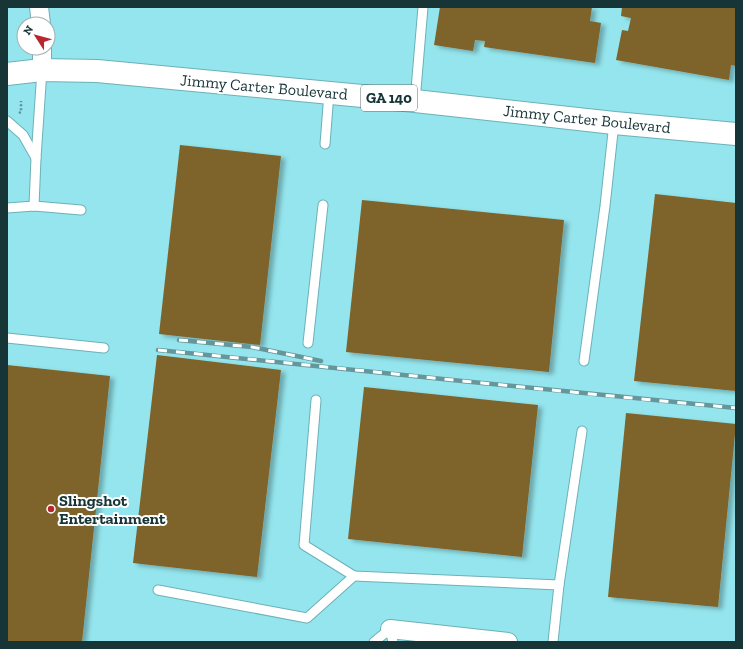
<svg xmlns="http://www.w3.org/2000/svg" width="743" height="649" font-family="'Zilla Slab',serif">
	<style>
		.built { fill: #94e5ed; fill-rule: evenodd }
		.building { fill: #7e6329; filter: url(#shadow) }
		.lines { fill: none; stroke-linecap: round; stroke-linejoin: round }
		.service-casing { stroke: #6cb1b8; stroke-width: 11 }
		.minor-casing { stroke: #6cb1b8; stroke-width: 20 }
		.primary-casing { stroke: #6cb1b8; stroke-width: 24 }
		.path { stroke: #5d8e92; stroke-width: 2.5; stroke-dasharray: 2 2; stroke-linecap: butt }
		.service { stroke: #fff; stroke-width: 9 }
		.minor { stroke: #fff; stroke-width: 18 }
		.primary { stroke: #fff; stroke-width: 22 }
		.rail-casing { stroke: #64969b; stroke-width: 4.5 }
		.rail { stroke: #fff; stroke-width: 3; stroke-dasharray: 9; stroke-linecap: butt }
		.poi-dot { fill: #b8272f; stroke: #fff; stroke-width: 1.5 }
		.labels { text-anchor: middle; dominant-baseline: central; stroke-width: 4; stroke-linejoin: round; paint-order: stroke }
		.shield { fill: #fff; stroke: #5d7173; stroke-width: 1 }
		.shield-label { font-size: 15px; font-weight: bold; fill: #173437 }
		.street-label { font-size: 16px; fill: #173437; stroke: #fff }
		.poi-label { font-size: 16px; font-weight: bold; fill: #173437; stroke: #fff; text-anchor: start }
	</style>
	<defs>
		<filter id="shadow"><feDropShadow dx="4.5" dy="2.5" stdDeviation="2" flood-color="#0004"/></filter>
	</defs>
	<rect width="100%" height="100%" fill="#acf2f9"/>
	<!-- built -->
	<path class="built" d="M7,7H736V642H7ZM24,24H48V48H24Z"/>
	<!-- building -->
	<g class="building">
		<path d="M440,7H592L590,21L601,23L595,63L484,47L485,41L475,40L473,51L434,45Z"/>
		<path d="M622,7H736V66L731,65L729,80L616,60L622,30L628,31L631,18L621,16Z"/>
		<path d="M180,145L281,156L260,345L159,334Z"/>
		<path d="M655,194L736,203V391L634,381Z"/>
		<path d="M362,200L564,220L549,372L346,352Z"/>
		<path d="M157,355L281,370L257,577L133,563Z"/>
		<path d="M7,365L110,376L82,642H7Z"/>
		<path d="M364,387L538,405L522,557L348,539Z"/>
		<path d="M626,413L736,424L718,607L608,597Z"/>
	</g>
	<g class="lines">
		<defs>
			<g id="service">
				<path d="M415,101L423,7"/>
				<path d="M7,121L23,135L36,158"/>
				<path d="M325,144L329,93"/>
				<path d="M34,206L36,158L42,70"/>
				<path d="M7,208L34,206L81,210"/>
				<path d="M7,338L104,348"/>
				<path d="M308,343L323,205"/>
				<path d="M584,361L605,206L614,123"/>
				<path d="M354,576L559,585L582,431"/>
				<path d="M158,590L307,618L354,576L304,545L316,400"/>
				<path d="M374,642L390,629L393,642"/>
				<path d="M553,642L559,585"/>
			</g>
			<g id="minor">
				<path d="M39,7L41,24"/>
				<path d="M42,48V70"/>
				<path d="M390,629L508,642"/>
			</g>
			<path id="primary" d="M7,74L42,70L97,71L415,101L614,123L736,134"/>
		</defs>
		<!-- service casing -->
		<use href="#service" class="service-casing"/>
		<!-- minor casing -->
		<use href="#minor" class="minor-casing"/>
		<!-- primary casing -->
		<use href="#primary" class="primary-casing"/>
		<!-- path -->
		<path class="path" d="M19,113L21,112V101"/>
		<!-- service -->
		<use href="#service" class="service"/>
		<!-- minor -->
		<use href="#minor" class="minor"/>
		<!-- primary -->
		<use href="#primary" class="primary"/>
		<defs>
			<g id="rail">
				<path d="M179,340L252,347L321,361"/>
				<path d="M158,350C351,369 543,390 736,408"/>
			</g>
		</defs>
		<!-- rail casing -->
		<use href="#rail" class="rail-casing"/>
		<!-- rail -->
		<use href="#rail" class="rail"/>
	</g>
	<!-- markers -->
	<circle class="poi-dot" cx="51" cy="509" r="4"/>
	<g class="labels">
		<!-- shield labels -->
		<rect class="shield" x="361" y="85" width="56" height="26" rx="3"/>
		<g class="shield-label">
			<text x="389" y="98">GA 140</text>
		</g>
		<!-- street labels -->
		<g class="street-label">
			<text transform="translate(264 87) rotate(5)">Jimmy Carter Boulevard</text>
			<text transform="translate(587 119) rotate(6)">Jimmy Carter Boulevard</text>
		</g>
		<!-- poi labels -->
		<g class="poi-label">
			<text x="59" y="500">Slingshot<tspan x="59" dy="18">Entertainment</tspan></text>
		</g>
	</g>
	<!-- border -->
	<rect width="743" height="649" fill="none" stroke="#173437" stroke-width="16"/>
	<!-- north arrow -->
	<g transform="translate(36 36) rotate(306)"><circle r="19" fill="#ffffff" stroke="#a2aeaf"/>
	<path d="M0-3L7 15L0 10L-7 15Z" fill="#b8272f"/>
	<text y="-6" font-size="11" font-weight="bold" text-anchor="middle" fill="#173437">N</text>
	</g>
</svg>
